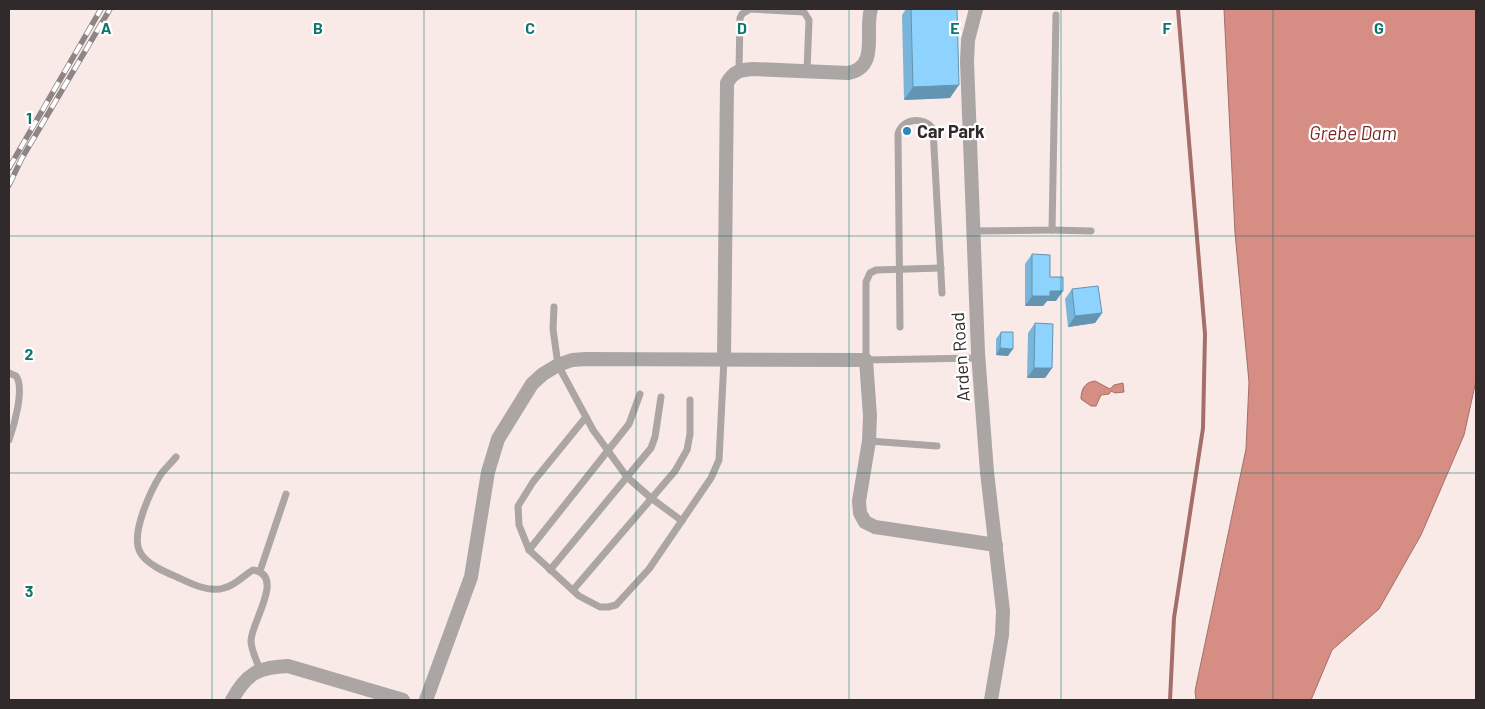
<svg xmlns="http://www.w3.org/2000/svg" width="1485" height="709" font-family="Barlow,sans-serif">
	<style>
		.water { fill: #d68d83; stroke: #a46f68 }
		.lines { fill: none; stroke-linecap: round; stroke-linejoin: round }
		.stream { stroke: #a46f68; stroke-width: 4 }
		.lane { stroke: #aba5a4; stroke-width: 7 }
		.street { stroke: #aba5a4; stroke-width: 14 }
		.rail-casing { stroke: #8f8584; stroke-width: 5.5 }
		.rail { stroke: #fff; stroke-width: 4; stroke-dasharray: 11; stroke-linecap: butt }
		.wall { fill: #79b5da }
		.shaded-wall { fill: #6394b1 }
		.building { fill: #8dd3fd; stroke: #6394b1 }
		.grid { fill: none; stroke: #0f766e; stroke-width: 1; stroke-opacity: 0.55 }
		.poi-dot { fill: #2f89b6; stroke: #fff; stroke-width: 2 }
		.labels { text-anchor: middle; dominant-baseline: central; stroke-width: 4.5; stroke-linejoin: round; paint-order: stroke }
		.poi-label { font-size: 18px; font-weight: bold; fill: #302a2a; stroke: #fff; text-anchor: start }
		.street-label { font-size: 18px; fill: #302a2a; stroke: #fff }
		.water-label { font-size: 19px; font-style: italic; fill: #7e2721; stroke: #fff }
		.grid-label { font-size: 16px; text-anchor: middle; font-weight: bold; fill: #0f766e; stroke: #fff; stroke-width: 4.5; stroke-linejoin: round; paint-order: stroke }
	</style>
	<rect width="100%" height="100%" fill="#f9eae8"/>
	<!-- water -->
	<g class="water">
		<path d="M1224,9H1476V381L1464,435L1421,535L1379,609L1332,650L1311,700H1196L1195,691L1246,449L1249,382L1235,233Z"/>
		<path d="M1095,381L1110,389L1114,385L1123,383L1124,392L1115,393L1111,391L1109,394L1101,395L1096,406H1091L1081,399C1081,389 1085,382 1095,381Z"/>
	</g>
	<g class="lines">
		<!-- stream -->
		<path class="stream" d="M1170,700L1174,618L1203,428L1205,334L1178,9"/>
		<!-- lane -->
		<g class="lane">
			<path d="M739,70L740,18L742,14L750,9L804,12L809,20L807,71"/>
			<path d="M1052,230L1091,231"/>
			<path d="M973,231L1052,230L1056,15"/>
			<path d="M941,268L876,270L870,273L866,282V360L978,358"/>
			<path d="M554,307L553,329L558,365L593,430L627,477L651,498L682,521"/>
			<path d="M900,327L898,134C902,118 924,116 933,129L942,293"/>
			<path d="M9,373L16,376C25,388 14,426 9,440"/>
			<path d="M586,417L533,482L518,506L519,525L529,550L579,596L600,607H608L616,605L649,569L711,478L719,460L724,359"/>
			<path d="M869,441L937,446"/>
			<path d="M176,457C172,462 166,468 161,474C151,490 130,534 140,552C146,564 165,572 177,577C190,583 209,593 224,588C235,586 244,575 253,570C286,575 251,622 251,641C251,650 257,661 260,670"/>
			<path d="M529,550L629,424L640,394"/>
			<path d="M550,570L651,448L655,437L661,397"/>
			<path d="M260,571L286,494"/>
			<path d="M573,590L675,471L687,450L690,434V400"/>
		</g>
		<!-- street -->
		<g class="street">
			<path d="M976,9L968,40L967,61L978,353L987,472L1003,611L1002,635L991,700"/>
			<path d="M724,359L727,83C734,71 740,70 753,69L848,73C880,67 864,31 871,9"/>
			<path d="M232,700C246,674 258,667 288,666L403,700"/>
			<path d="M426,700L471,577L488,472L498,439L532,384L543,374L558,365L572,360L586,359L866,360L870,416L869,441L859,501L860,513L865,522L875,527L996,545"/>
		</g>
		<defs>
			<g id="rail">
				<path d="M9,168L101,9"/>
				<path d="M9,185L22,158L110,9"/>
			</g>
		</defs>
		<!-- rail casing -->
		<use href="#rail" class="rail-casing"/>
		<!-- rail -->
		<use href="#rail" class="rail"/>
	</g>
	<!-- wall -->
	<g class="wall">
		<path d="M906,9H957L950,98L904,100L902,15Z"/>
		<path d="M1032,254L1050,277L1056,301H1047L1043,306H1025V264Z"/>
		<path d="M1072,289L1102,313L1095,323L1068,327L1065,299Z"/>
		<path d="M1035,323L1052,368L1045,378H1027L1028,333Z"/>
		<path d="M1001,332L1008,356L996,355V339Z"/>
	</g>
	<!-- shaded-wall -->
	<g class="shaded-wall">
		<path d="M959,85L950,98L904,100L913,87Z"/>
		<path d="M1050,291H1063L1056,301H1047L1043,306H1025L1032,296Z"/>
		<path d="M1102,313L1095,323L1068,327L1075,316Z"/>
		<path d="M1000,348L1013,349L1008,356L996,355Z"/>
		<path d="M1034,368H1052L1045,378H1027Z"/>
	</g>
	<!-- building -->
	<g class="building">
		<path d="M911,9H957L959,85L913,87Z"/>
		<path d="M1032,254L1050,255V277H1063V291H1050V296H1032Z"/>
		<path d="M1098,286L1102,313L1075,316L1072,289Z"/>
		<path d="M1035,323L1053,324L1052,368H1034Z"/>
		<path d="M1001,332H1013V349L1000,348Z"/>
	</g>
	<!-- grid -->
	<path class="grid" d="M212,9V700M424,9V700M636,9V700M849,9V700M1061,9V700M1273,9V700M9,236H1476M9,473H1476"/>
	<!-- markers -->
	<circle class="poi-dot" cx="907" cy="131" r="5"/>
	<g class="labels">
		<!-- poi labels -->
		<g class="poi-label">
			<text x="917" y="131">Car Park</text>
		</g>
		<!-- street labels -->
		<g class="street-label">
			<text transform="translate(960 357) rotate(-94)">Arden Road</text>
		</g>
		<!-- water labels -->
		<g class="water-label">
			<text x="1353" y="132">Grebe Dam</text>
		</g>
	</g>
	<g class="grid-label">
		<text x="106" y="34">A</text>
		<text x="318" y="34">B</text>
		<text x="530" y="34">C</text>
		<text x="742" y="34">D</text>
		<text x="955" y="34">E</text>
		<text x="1167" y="34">F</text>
		<text x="1379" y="34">G</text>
		<text x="29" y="124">1</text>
		<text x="29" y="360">2</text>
		<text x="29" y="597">3</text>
	</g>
	<!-- border -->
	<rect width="1485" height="709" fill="none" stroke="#302a2a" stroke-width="20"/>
</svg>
